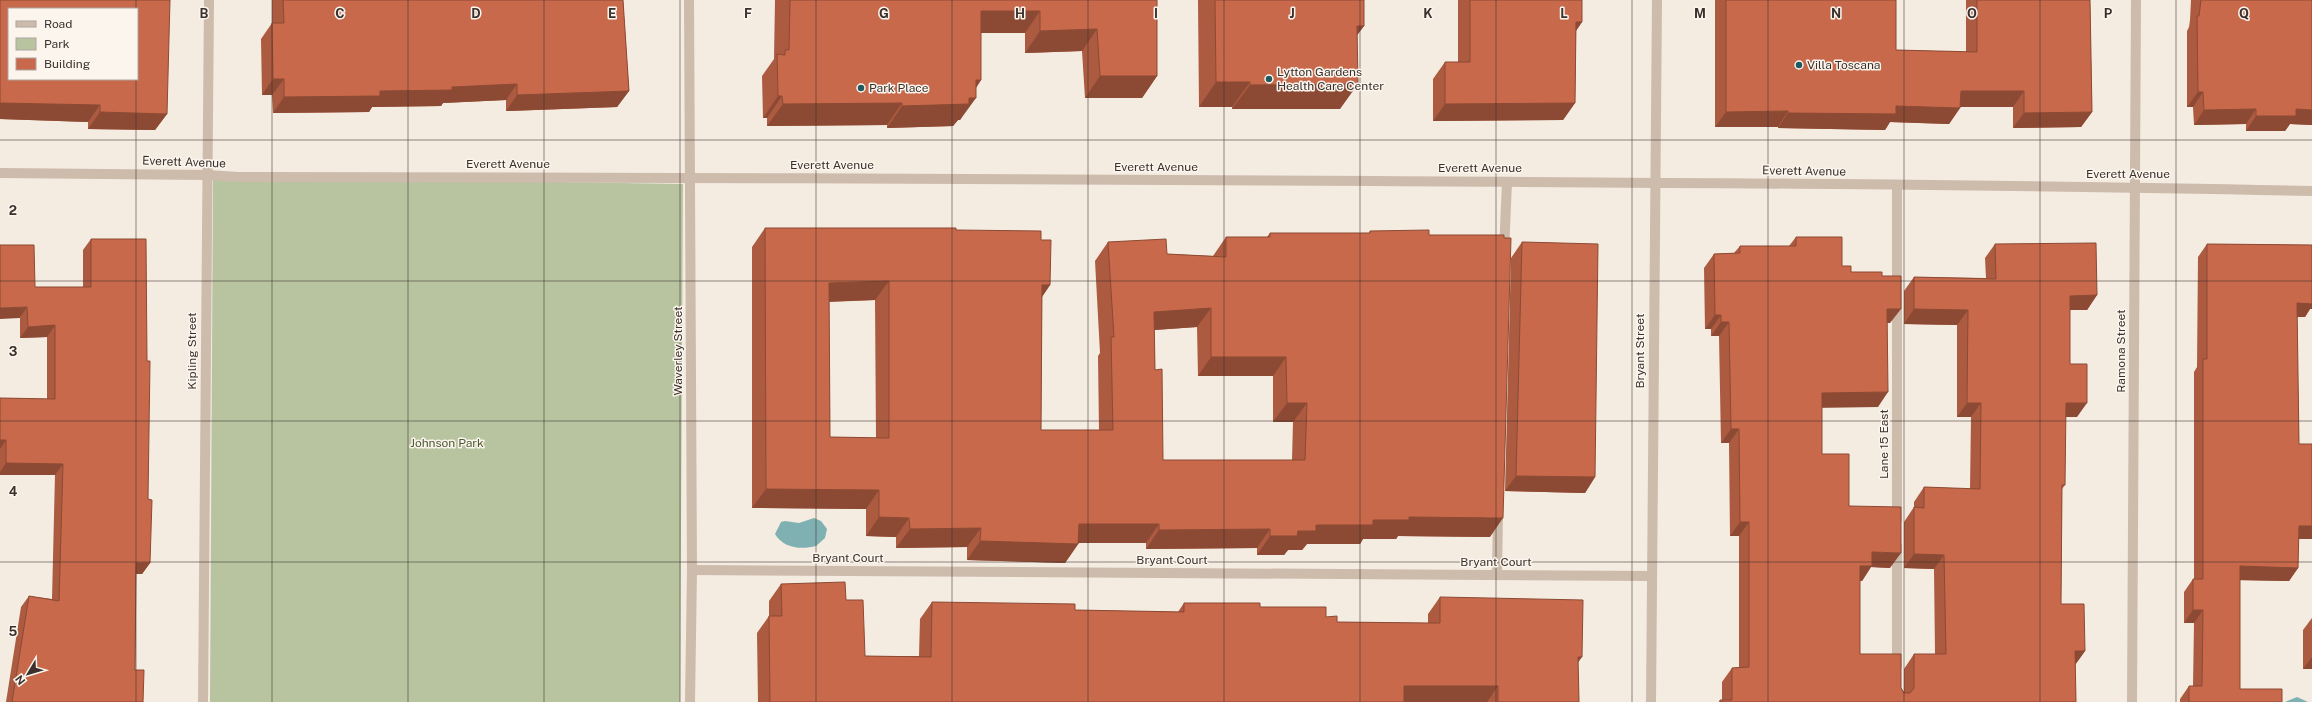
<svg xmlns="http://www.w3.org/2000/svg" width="2312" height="702" font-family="'Public Sans',sans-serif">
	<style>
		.green { fill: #b8c4a0 }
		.water { fill: #7fb0b2 }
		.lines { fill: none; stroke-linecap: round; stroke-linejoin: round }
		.minor { stroke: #cdbbac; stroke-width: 10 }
		.wall { fill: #ac5a40; fill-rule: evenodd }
		.shaded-wall { fill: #8c4a34 }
		.building { fill: #c8694b; stroke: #8c4a34; fill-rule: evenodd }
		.grid { fill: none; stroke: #3b302b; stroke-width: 1; stroke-opacity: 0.55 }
		.poi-dot { fill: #1f5a5e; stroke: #fbf5ee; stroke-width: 1.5 }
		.labels { text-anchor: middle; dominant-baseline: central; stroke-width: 3; stroke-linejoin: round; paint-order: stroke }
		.poi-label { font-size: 12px; fill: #3b302b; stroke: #fbf5ee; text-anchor: start }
		.street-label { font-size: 12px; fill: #3b302b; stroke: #fbf5ee }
		.park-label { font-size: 12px; fill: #4a5a2e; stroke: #fbf5ee }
		.grid-label { font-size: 13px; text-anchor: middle; font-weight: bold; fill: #3b302b; stroke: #fbf5ee; stroke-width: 3; stroke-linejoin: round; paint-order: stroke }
	</style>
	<rect width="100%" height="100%" fill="#f4ebe1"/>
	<!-- green -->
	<path class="green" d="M238,177L683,184L680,702H210L213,180Z"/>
	<!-- water -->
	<g class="water">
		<path d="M814,518L821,521L827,529L825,538L816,546C801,550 783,548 775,534L781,522L785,521L799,523Z"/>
		<path d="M2297,697L2308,702H2285Z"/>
	</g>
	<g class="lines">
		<!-- minor -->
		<g class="minor">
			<path d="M689,0L692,570L690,702"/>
			<path d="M0,173L208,175L238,177C617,177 995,179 1374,181C1687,183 1999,184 2312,191"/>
			<path d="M1897,185V520"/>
			<path d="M1504,252L1507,182"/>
			<path d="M1897,546V666"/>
			<path d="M692,570L1651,576"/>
			<path d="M1497,575L1498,513"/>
			<path d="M203,702L209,0"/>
			<path d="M1651,702L1657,0"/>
			<path d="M2132,702L2136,0"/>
		</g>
	</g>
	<!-- wall -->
	<g class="wall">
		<path d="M0,0L167,114L155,130L88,129V122L0,119Z"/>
		<path d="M272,0H623L629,91L617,107L506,111V100L443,103L441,106L372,107L369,112L273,113L272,95H262L261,39L272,23Z"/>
		<path d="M775,0H1157V76L1142,98H1085L1082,51L1025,53V33H981V80L976,88L960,120H958L953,126L887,128V125L767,126V118H763L762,76L774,59Z"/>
		<path d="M1198,0H1364V26L1357,35L1340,109H1232V107H1199Z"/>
		<path d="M1458,0H1582V22L1576,31L1575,103L1563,120L1433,121V79L1445,62H1458Z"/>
		<path d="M1715,0H1896V50L1966,52V0H2090L2092,112L2081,127L2013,128V107H1960V108L1949,124L1890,122L1885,130L1778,128V127H1715Z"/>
		<path d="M2191,0H2312V125L2290,124L2285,131H2246V124L2194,125L2193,107H2187V31L2189,27L2190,20Z"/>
		<path d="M765,228L956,230L1041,240L1050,285L1042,297L1041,430H1099L1098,356L1100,353L1095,261L1108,242L1167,254L1213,256L1226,237H1267L1270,233H1369L1370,231L1429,235L1490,537L1398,536L1396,539H1363L1360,544H1307L1302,550H1288L1284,555H1257V548L1146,549V543H1079L1065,563L967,560V547L896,548V537L866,536V509L752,508V247ZM875,300L876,438L830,437L829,302ZM1197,327L1198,376H1273V422H1293L1292,460H1163L1155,370L1154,330Z"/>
		<path d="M1796,237L1851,272L1882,276L1890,323H1887L1878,407H1822V454L1849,506L1890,568L1871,567L1862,581H1860V654L1901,688L1904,692V669L1914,654H1935L1934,569L1904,568V522L1914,507V502L1924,487L1970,489L1971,417H1957V325L1904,324V291L1914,277L1986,278L1985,258L1995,244L2097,295L2087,310H2070V364L2077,417H2065V485L2062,489L2061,604L2085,651L2075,665L2076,702H1719L1720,700H1722V682L1732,668L1739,667V536H1730L1729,443H1721L1719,336H1711V329H1705L1704,268L1714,254L1734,253L1740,246H1789Z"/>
		<path d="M91,239L148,499L150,563L142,574H136L135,670L143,702H6L21,607L29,596L52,599L55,475H0V398L47,399V337L20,338V318L35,287H83V250Z"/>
		<path d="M1522,242L1595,477L1585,493L1505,491L1511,258Z"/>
		<path d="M2207,244L2312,245V309H2310L2305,317H2297L2299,444H2312V539H2298V568L2289,581L2240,580V689L2282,702H2180V699L2189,686H2193L2194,623H2184V592L2193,579H2194V372L2197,367L2198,257Z"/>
		<path d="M781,584L846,600L865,656H919L920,619L932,602L1075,610L1178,612L1184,603L1260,607L1326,617L1337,622L1428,623V614L1440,597L1578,662L1579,702H758L757,633L769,616V601Z"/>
		<path d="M2312,618V669H2303V630Z"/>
	</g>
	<!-- shaded-wall -->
	<g class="shaded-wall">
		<path d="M981,11H1040L1025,33H966Z"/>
		<path d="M1576,22H1582L1570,39Z"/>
		<path d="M1357,26H1364L1346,50Z"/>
		<path d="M1097,29L1082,51L1025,53L1040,31Z"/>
		<path d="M1100,76H1157L1142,98H1085Z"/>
		<path d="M273,79H284L272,95H262Z"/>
		<path d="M976,80H981L969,98H976L960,120H958L953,126L887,128L902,106Z"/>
		<path d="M1216,82H1250L1232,107H1199Z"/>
		<path d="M517,84L506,100L443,103L441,106L372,107L369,112L273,113L284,97L452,87Z"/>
		<path d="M1358,84L1340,109H1232L1250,85Z"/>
		<path d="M629,91L617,107L506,111L517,95Z"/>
		<path d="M1961,91H2024L2013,107H1950Z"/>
		<path d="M2198,92H2203L2193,107H2187Z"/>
		<path d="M778,96H782L767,118H763Z"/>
		<path d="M0,103L100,105L88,122L0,119Z"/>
		<path d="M902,103L887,125L767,126L783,104Z"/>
		<path d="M1575,103L1563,120L1433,121L1445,104Z"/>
		<path d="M1896,106L1960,108L1949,124L1890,122L1885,130L1778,128L1788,113Z"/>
		<path d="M2256,109L2246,124L2194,125L2204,110Z"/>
		<path d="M2296,109L2312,110V125L2290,124L2285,131H2246L2256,116Z"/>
		<path d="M1788,111L1778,127H1715L1726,112Z"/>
		<path d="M100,112L167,114L155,130L88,129Z"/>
		<path d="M2092,112L2081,127L2013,128L2024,113Z"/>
		<path d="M889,281L875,300L816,302L829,283Z"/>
		<path d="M1042,285H1050L1037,304Z"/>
		<path d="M2097,295L2087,310H2060L2070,296Z"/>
		<path d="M2312,299V309H2310L2305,317H2288L2297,303Z"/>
		<path d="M27,307L20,318L0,319V308Z"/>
		<path d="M1211,308L1197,327L1140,331L1154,312Z"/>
		<path d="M1887,309H1901L1890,323H1877Z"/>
		<path d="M1914,309L1968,310L1957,325L1904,324Z"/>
		<path d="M1715,315H1721L1711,329H1705Z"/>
		<path d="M1721,322H1729L1719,336H1711Z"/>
		<path d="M55,325L47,337L20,338L28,327Z"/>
		<path d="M1211,357H1286L1273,376H1198Z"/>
		<path d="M1888,392L1878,407L1812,408L1822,393Z"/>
		<path d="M1287,403H1307L1293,422H1273Z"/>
		<path d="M1967,403H1981L1971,417H1957Z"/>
		<path d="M2066,403H2087L2077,417H2055Z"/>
		<path d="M1731,429H1739L1729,443H1721Z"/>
		<path d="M0,440H6L0,449Z"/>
		<path d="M6,463L63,464L55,475H0V472Z"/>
		<path d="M1516,476L1595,477L1585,493L1505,491Z"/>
		<path d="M766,489L879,490L866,509L752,508Z"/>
		<path d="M879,517L909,518L896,537L866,536Z"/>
		<path d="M1409,517L1503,518L1490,537L1398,536L1396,539H1363L1360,544H1307L1302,550H1288L1284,555H1257L1270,536L1316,525Z"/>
		<path d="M1740,522H1749L1739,536H1730Z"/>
		<path d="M1079,524H1159L1146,543H1066Z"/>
		<path d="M2299,526H2312V539H2289Z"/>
		<path d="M981,528L967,547L896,548L910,529Z"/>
		<path d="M1270,529L1257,548L1146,549L1159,530Z"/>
		<path d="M980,541L1078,544L1065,563L967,560Z"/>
		<path d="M1872,552L1901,553L1890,568L1871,567L1862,581H1850L1860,566Z"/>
		<path d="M1914,554L1944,555L1934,569L1904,568Z"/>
		<path d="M136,563H150L142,574H128Z"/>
		<path d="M2240,566L2298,568L2289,581L2231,580Z"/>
		<path d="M2193,610H2203L2194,623H2184Z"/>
		<path d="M2075,651H2085L2075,665Z"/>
		<path d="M1578,657H1582L1570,674Z"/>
		<path d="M2312,657V669H2303Z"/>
		<path d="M1404,686H1498L1487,702H1393Z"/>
	</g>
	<!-- building -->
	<g class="building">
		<path d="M0,0H170L167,114L100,112V105L0,103ZM9,9H137V79H9Z"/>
		<path d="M283,0H623L629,91L517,95V84L452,87V90L380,91V96L284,97V79H273L272,23H284Z"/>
		<path d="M790,0H1157V76H1100L1097,29L1040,31V11H981V80H976V98H969V104L902,106V103L783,104L782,96H778L777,54L785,55V50H789Z"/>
		<path d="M1215,0H1364V26H1357L1358,84L1250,85V82H1216Z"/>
		<path d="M1470,0H1582V22H1576L1575,103L1445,104V62H1470Z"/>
		<path d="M1726,0H1896V50L1977,52V0H2090L2092,112L2024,113V91H1961L1960,108L1896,106V114L1788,113V111L1726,112Z"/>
		<path d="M2201,0H2312V110L2296,109V116H2256V109L2204,110L2203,92H2198L2197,16H2199Z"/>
		<path d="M765,228H956V230L1041,231V240H1051L1050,285H1042L1041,430H1113L1111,337H1114L1108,242L1166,239L1167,254L1226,257V237H1270V233H1370V231L1429,230V235H1504V238H1511L1503,518L1409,517V520H1373V525H1316V531H1298L1297,536H1270V529L1159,530V524H1079L1078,544L980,541L981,528L910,529L909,518L879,517V490L766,489ZM889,281V438L830,437L829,283ZM1211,308V357H1286L1287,403H1307L1305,460H1163L1162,369L1155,370L1154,312Z"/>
		<path d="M1796,237H1842V266H1851V272H1882V276H1901V309H1887L1888,392L1822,393V454H1849V506L1901,507V553L1872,552V566H1860V654H1901V688L1904,693H1910L1914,688V654H1946L1944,555L1914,554V507L1924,508V487L1980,489L1981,403H1967L1968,310L1914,309V277L1996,279L1995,244L2096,243L2097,295L2070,296V364H2087V403H2066L2065,485H2062L2061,604H2084L2085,651H2075L2076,702H1720V700H1732V668L1749,667V522H1740L1739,429H1731L1729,322H1721V315H1715L1714,254L1740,253V246H1796Z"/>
		<path d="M91,239H146L147,361H150L148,499L152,500L150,563H136L135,670H144L143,702H12L29,596L59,601L63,464L6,463V440H0V398L55,399V325L28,327L27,307L0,308V245H34L35,287H91Z"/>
		<path d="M1522,242L1598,244L1595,477L1516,476Z"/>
		<path d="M2207,244L2312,245V304L2297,303L2299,444H2312V526H2299L2298,568L2240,566V689H2282V702H2189V686H2202L2203,610H2193V579H2203V359H2207Z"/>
		<path d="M845,582L846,600H863L865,656L931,657L932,602L1075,604V610L1184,612V603H1260V607H1326V617L1337,616V622L1429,623H1440V597L1583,600L1582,657H1578L1579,702H1498V686H1404V702H770L769,616H782L781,584Z"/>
	</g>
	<!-- grid -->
	<path class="grid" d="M136,0V9M272,0V702M408,0V702M544,0V702M680,0V702M816,0V702M952,0V702M1088,0V702M1224,0V702M1360,0V702M1496,0V702M1632,0V702M1768,0V702M1904,0V702M2040,0V702M2176,0V702M136,79V702M0,140H2312M0,281H2312M0,421H2312M0,562H2312"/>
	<!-- markers -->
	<g class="poi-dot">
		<circle cx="1799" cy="65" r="4"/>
		<circle cx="1269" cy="79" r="4"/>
		<circle cx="861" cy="88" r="4"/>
	</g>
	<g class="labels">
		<!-- poi labels -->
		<g class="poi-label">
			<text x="1807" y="65">Villa Toscana</text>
			<text x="1277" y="72">Lytton Gardens<tspan x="1277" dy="14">Health Care Center</tspan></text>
			<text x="869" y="88">Park Place</text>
		</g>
		<!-- street labels -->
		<g class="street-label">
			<text transform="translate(184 162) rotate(2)">Everett Avenue</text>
			<text x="508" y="164">Everett Avenue</text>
			<text x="832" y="165">Everett Avenue</text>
			<text x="1156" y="167">Everett Avenue</text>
			<text x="1480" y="168">Everett Avenue</text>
			<text transform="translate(1804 171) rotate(1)">Everett Avenue</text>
			<text x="2128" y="174">Everett Avenue</text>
			<text transform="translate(192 351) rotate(-90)">Kipling Street</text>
			<text transform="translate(678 351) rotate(-90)">Waverley Street</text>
			<text transform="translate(1640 351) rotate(-90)">Bryant Street</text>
			<text transform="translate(2121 351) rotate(-90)">Ramona Street</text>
			<text transform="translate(1884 444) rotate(-90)">Lane 15 East</text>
			<text x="848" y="558">Bryant Court</text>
			<text x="1172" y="560">Bryant Court</text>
			<text x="1496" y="562">Bryant Court</text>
		</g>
		<!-- park labels -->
		<g class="park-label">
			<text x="447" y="443">Johnson Park</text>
		</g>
	</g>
	<g class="grid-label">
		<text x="204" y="18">B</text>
		<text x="340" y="18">C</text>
		<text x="476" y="18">D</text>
		<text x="612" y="18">E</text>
		<text x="748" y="18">F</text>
		<text x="884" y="18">G</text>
		<text x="1020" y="18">H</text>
		<text x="1156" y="18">I</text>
		<text x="1292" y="18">J</text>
		<text x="1428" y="18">K</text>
		<text x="1564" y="18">L</text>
		<text x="1700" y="18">M</text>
		<text x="1836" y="18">N</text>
		<text x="1972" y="18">O</text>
		<text x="2108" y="18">P</text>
		<text x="2244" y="18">Q</text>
		<text x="13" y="215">2</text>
		<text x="13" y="356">3</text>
		<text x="13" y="496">4</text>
		<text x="13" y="636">5</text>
	</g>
	<!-- legend -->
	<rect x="8" y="8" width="130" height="72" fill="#fbf5ee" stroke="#aea6a0"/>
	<rect x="16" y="21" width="20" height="6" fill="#cdbbac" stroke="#aea6a0"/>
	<text x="44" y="28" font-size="12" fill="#3b302b">Road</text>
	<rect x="16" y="38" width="20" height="12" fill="#b8c4a0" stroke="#aea6a0"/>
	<text x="44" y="48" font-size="12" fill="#3b302b">Park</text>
	<rect x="16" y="58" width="20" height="12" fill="#c8694b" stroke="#aea6a0"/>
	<text x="44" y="68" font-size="12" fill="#3b302b">Building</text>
	<!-- north arrow -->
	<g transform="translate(28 674) rotate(232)" stroke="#fbf5ee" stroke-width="3" paint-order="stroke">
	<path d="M0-3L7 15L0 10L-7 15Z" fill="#3b302b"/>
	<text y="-6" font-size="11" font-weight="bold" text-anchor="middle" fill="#3b302b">N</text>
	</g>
</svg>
